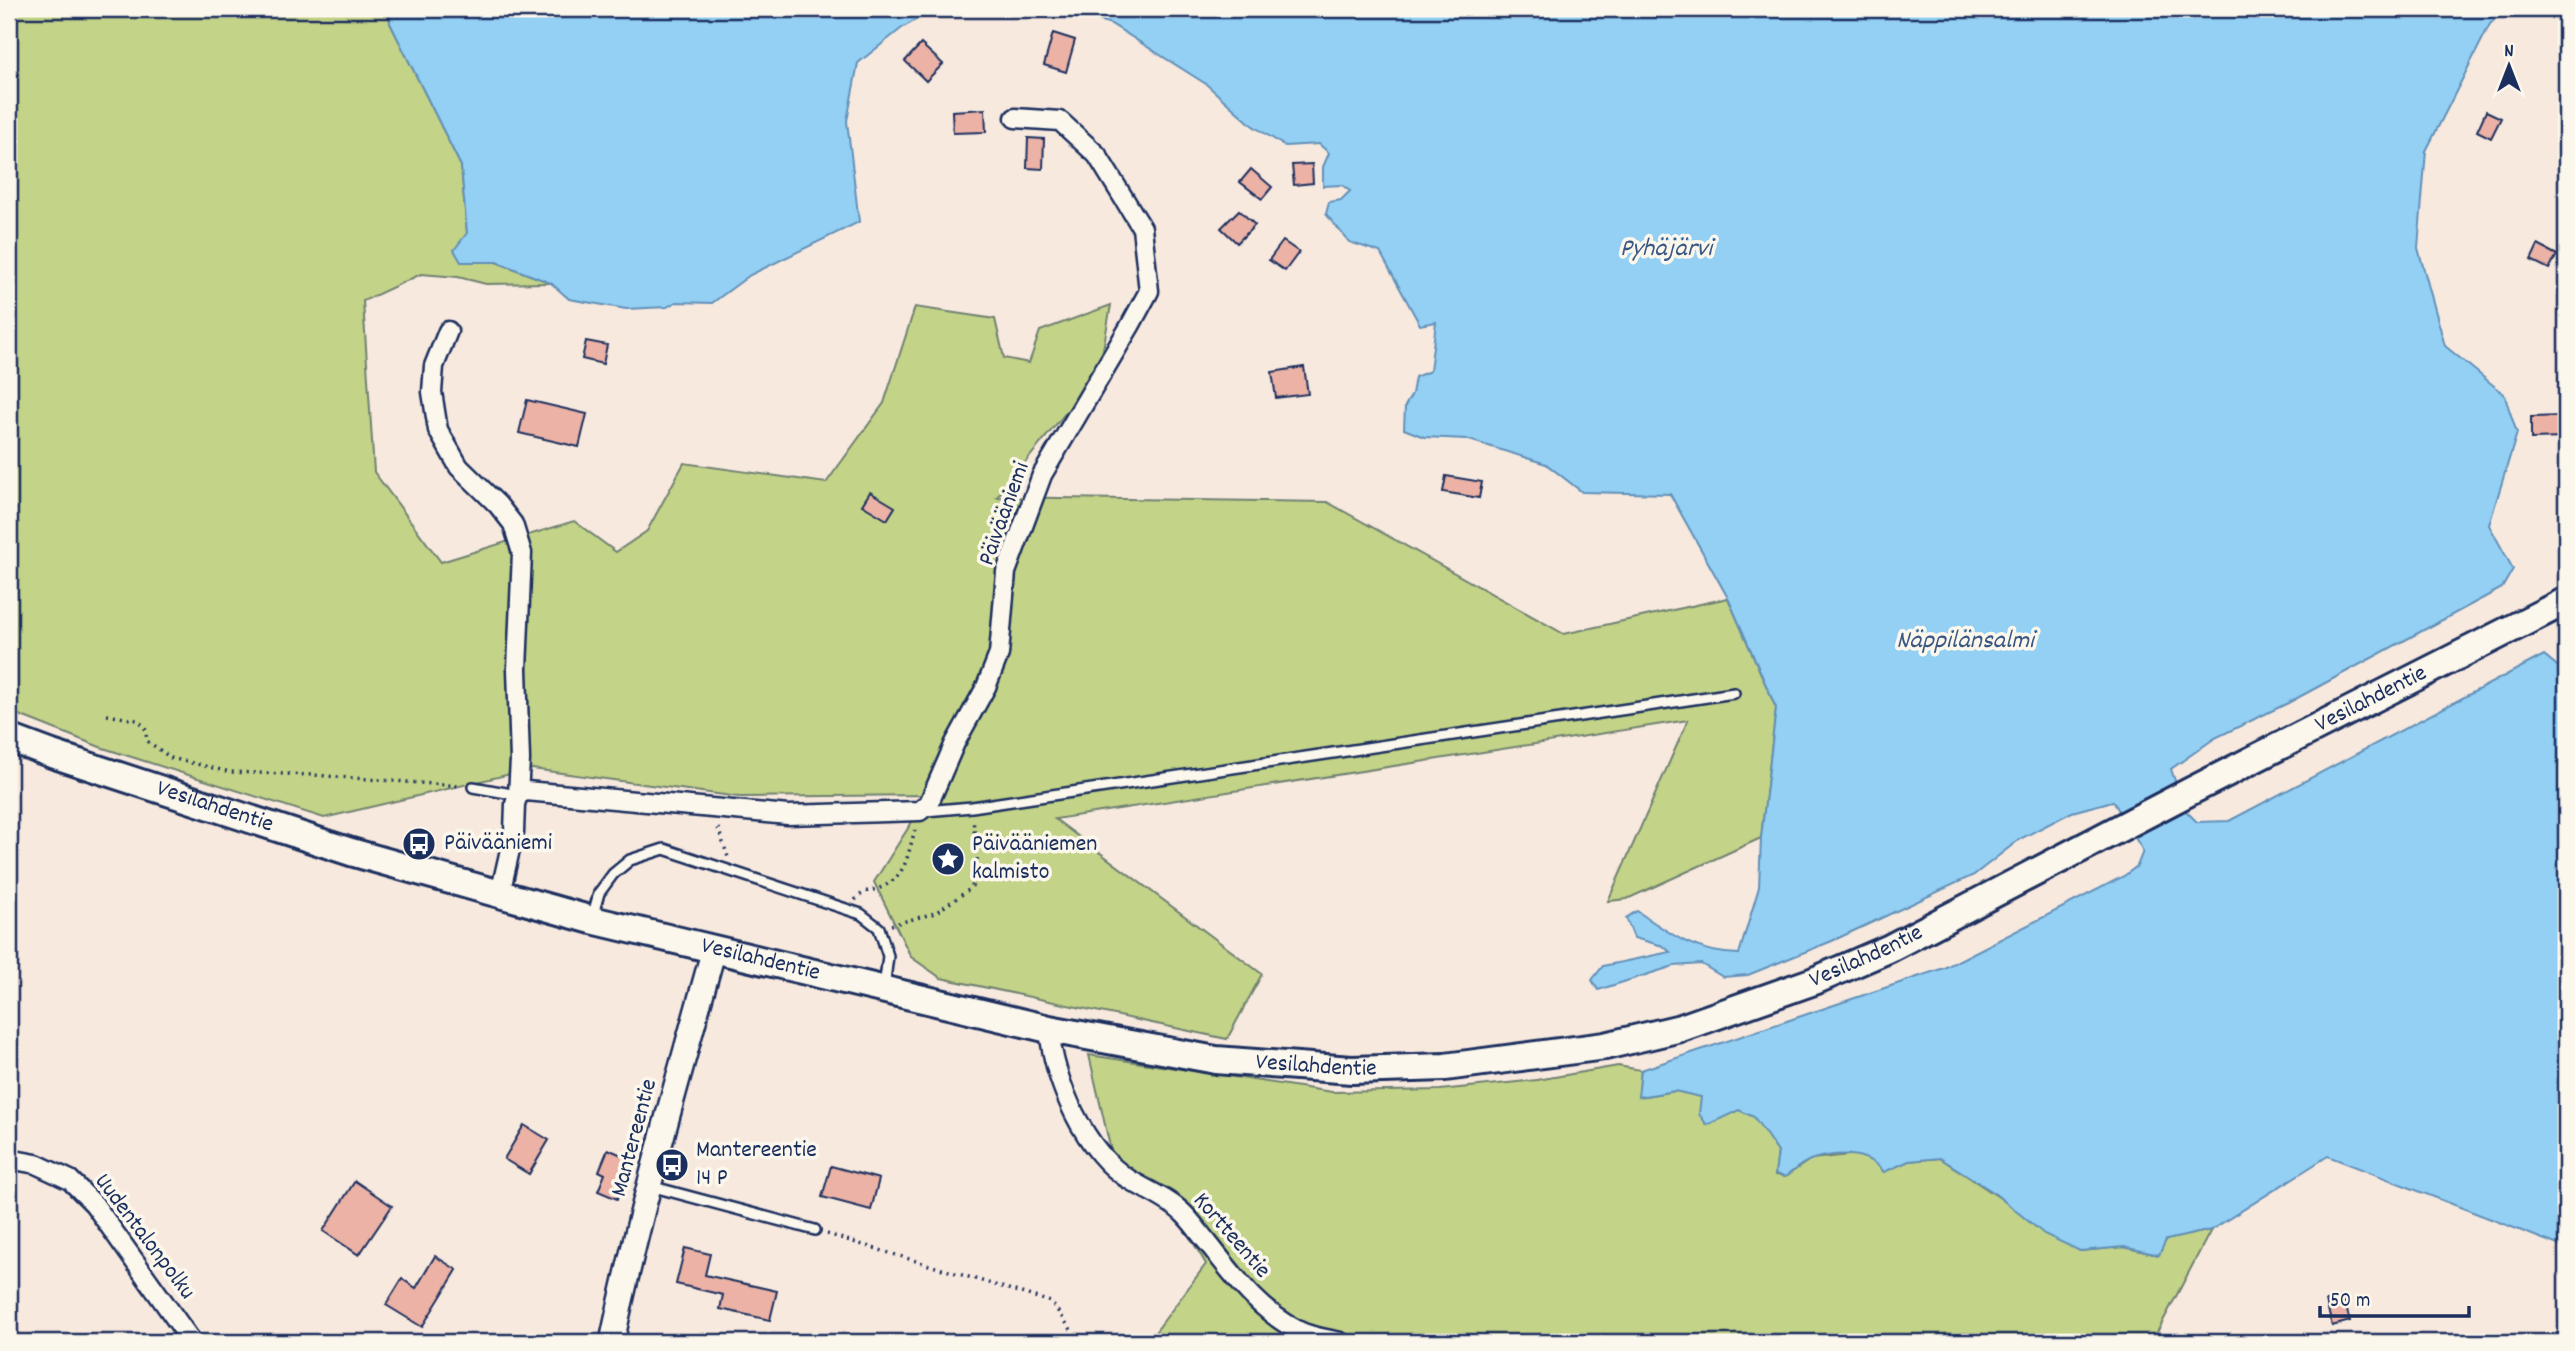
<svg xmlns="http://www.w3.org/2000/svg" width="2575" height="1351" font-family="Dekko,sans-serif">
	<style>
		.green { fill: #c3d387; stroke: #6f8172; stroke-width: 2 }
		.water { fill: #93d0f4; stroke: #6390b8; stroke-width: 2 }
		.building { fill: #ebb2a5; stroke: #1b2f5e; stroke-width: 2 }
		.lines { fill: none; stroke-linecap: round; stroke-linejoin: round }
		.service-casing { stroke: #1b2f5e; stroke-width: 14 }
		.minor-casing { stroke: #1b2f5e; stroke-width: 23 }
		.tertiary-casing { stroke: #1b2f5e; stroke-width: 28 }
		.secondary-casing { stroke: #1b2f5e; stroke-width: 32 }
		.path { stroke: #1b2f5e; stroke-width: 3.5; stroke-dasharray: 2 5; stroke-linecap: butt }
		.service { stroke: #fbf7ec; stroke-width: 9 }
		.minor { stroke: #fbf7ec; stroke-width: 18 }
		.tertiary { stroke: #fbf7ec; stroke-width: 23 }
		.secondary { stroke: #fbf7ec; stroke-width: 26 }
		.labels { text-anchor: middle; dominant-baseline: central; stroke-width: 7; stroke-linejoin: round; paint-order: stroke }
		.street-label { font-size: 24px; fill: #1b2f5e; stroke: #fbf7ec }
		.poi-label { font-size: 24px; fill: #1b2f5e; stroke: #fbf7ec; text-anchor: start }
		.water-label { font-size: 26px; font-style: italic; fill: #395784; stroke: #fbf7ec }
	</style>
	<rect width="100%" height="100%" fill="#f8e9de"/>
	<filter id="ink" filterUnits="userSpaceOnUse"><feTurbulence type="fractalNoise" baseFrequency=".0143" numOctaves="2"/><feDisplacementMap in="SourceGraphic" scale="14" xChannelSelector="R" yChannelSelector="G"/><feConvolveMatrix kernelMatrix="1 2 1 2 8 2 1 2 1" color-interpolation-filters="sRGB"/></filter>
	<g filter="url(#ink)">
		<!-- green -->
		<g class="green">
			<path d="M9,9H389L390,23L461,166L467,233L462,262H496L551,283L486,284L458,277L421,274L363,301L374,472L441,562L574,521L616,552L647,531L684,463L826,483L884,403L915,307L995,319L1004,358L1029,363L1040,331L1111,305L1099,372L997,497L1327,502L1564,634L1728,598L1776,708L1761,838L1627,899L1608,901L1688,720L1055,819L1262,974L1227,1039L941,978L911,957L874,882L929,795L739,797L532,769L324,818L100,747L9,711Z"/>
			<path d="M1089,1055L1332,1092L1440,1090L1537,1080L1618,1066L1641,1070L1639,1097L1675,1091L1702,1097L1739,1110L1755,1117L1778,1152L1775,1175L1785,1177L1811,1159L1859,1154L1876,1162L1884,1172L1908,1161L1940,1158L2080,1251L2124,1247L2158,1255L2166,1240L2211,1230L2152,1342H1148L1206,1264L1170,1204L1119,1186Z"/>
		</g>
		<!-- water -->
		<g class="water">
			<path d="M389,9H935L902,28L858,63L847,121L859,222L750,275L712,303L676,302L667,307L626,309L569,299L551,283L497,262H461L454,250L467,233L461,166L390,23Z"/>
			<path d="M1064,9H2506L2490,24L2426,151L2418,248L2445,346L2504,394L2517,433L2489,525L2513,569L2502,588L2288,703L2215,738L2171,769L2185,810L2197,822L2229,821L2544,655L2566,673V1248L2328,1156L2211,1230L2166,1240L2159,1255L2124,1247L2080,1251L2044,1234L1993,1192L1940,1158L1909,1161L1884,1172C1867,1151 1838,1152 1813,1159C1803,1162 1793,1171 1785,1177L1775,1174L1778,1152L1754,1117L1739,1110L1707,1125L1699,1114L1701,1097L1675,1091L1638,1097L1641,1070L1944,968L2124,876L2137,866L2143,851L2113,801L2072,812L2020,839L1974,875L1832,941L1748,975L1723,977L1701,964L1674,966L1598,990L1592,980L1603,966L1670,952L1663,946L1634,938L1626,918L1637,911C1672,935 1695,953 1739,954L1759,887L1761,838L1776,708L1728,598L1670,494L1582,492L1546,464L1466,439L1424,437L1404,429L1405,406L1412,394L1415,377L1430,371L1436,322L1420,325L1380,252L1349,242L1326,214L1329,202L1341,200L1350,191L1342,185L1323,186V167L1329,153L1319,144L1285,146L1253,126L1206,84L1111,24Z"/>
		</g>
		<!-- building -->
		<g class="building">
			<path d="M1053,33L1075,40L1066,72L1044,65Z"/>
			<path d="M921,44L943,64L926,81L905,61Z"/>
			<path d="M985,109L986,132L953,133L952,111Z"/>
			<path d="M2486,111L2501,118L2491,138L2477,131Z"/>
			<path d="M1028,138L1044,139L1043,169L1027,168Z"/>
			<path d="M1312,164L1313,183L1294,185L1292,165Z"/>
			<path d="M1251,169L1272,187L1262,199L1240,182Z"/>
			<path d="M1239,210L1255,225L1237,243L1221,228Z"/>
			<path d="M1283,241L1299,252L1285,271L1269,260Z"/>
			<path d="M2538,245L2557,255L2549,269L2531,260Z"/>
			<path d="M586,341L607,345L603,364L582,359Z"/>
			<path d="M1304,367L1308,394L1276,398L1272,372Z"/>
			<path d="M527,400L587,414L579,447L519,433Z"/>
			<path d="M2562,416L2563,438L2531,439V417Z"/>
			<path d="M1446,476L1482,482L1479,498L1443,492Z"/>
			<path d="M870,492L895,507L887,520L862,505Z"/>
			<path d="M524,1125L549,1140L529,1174L504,1159Z"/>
			<path d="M608,1149L633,1160L617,1199L598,1191L605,1174L599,1171Z"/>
			<path d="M831,1166L879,1179L871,1210L822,1197Z"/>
			<path d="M355,1181L392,1206L359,1255L323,1231Z"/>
			<path d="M685,1248L710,1254L705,1275L777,1291L770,1320L720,1309L723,1295L676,1284Z"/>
			<path d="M435,1256L457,1270L422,1327L386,1305L402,1279L416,1288Z"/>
			<path d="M2343,1297L2350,1321L2332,1326L2326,1301Z"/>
		</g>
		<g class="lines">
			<defs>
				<g id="service">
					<path d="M473,787L518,795"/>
					<path d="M925,811L972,807L1734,693"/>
					<path d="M592,918L599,893L613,874L630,860L664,849L861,914L879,928L888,956L884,988"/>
					<path d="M650,1186L815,1230"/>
				</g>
				<g id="minor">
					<path d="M448,331L434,366L432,392L438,430L459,467L498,505L513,524L522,553L517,669L520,760L518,795"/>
					<path d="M500,894L514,832L515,804L518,795L526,791L788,815L920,811L929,803L955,743L986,687L999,654L1006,572L1042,475L1130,326L1149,291L1142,228L1097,155L1060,121L1015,118"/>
					<path d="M1049,1029C1054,1080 1084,1152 1130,1180C1148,1191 1169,1199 1184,1214C1193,1223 1200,1234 1208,1243C1235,1277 1259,1311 1299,1331C1311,1337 1327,1339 1340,1342"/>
					<path d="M9,1159L36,1164L70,1180L94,1204L192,1342"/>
				</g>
				<path id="tertiary" d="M612,1342C640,1209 678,1079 714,949"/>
				<g id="secondary">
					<path id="s1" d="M9,738L52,754L351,852L592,920L1049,1029L1216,1060L1352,1070L1445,1067L1605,1046L1681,1028L1814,981L1888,949L2191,791L2566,601"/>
				</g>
			</defs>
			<!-- service casing -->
			<use href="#service" class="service-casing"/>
			<!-- minor casing -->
			<use href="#minor" class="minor-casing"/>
			<!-- tertiary casing -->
			<use href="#tertiary" class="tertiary-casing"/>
			<!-- secondary casing -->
			<use href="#secondary" class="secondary-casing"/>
			<!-- path -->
			<g class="path">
				<path d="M107,715L137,720L145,727L147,741L171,758L230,772L313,775L461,786"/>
				<path d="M718,828L728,857"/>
				<path d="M855,900C867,887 871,893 884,886C907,875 908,852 915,830"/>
				<path d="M891,925L935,913L970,889L976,881L978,869L973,819"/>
				<path d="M827,1234L1051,1302L1080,1342"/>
			</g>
			<!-- service -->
			<use href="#service" class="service"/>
			<!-- minor -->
			<use href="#minor" class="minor"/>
			<!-- tertiary -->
			<use href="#tertiary" class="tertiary"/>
			<!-- secondary -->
			<use href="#secondary" class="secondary"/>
		</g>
	</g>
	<!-- icons -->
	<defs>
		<symbol id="bus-disc" viewBox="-11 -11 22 22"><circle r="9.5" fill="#1b2f5e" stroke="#fbf7ec"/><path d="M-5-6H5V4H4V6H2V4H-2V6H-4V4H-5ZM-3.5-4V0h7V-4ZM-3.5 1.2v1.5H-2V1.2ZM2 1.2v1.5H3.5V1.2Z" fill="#fff"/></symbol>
		<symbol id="sight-disc" viewBox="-11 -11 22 22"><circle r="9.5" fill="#1b2f5e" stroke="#fbf7ec"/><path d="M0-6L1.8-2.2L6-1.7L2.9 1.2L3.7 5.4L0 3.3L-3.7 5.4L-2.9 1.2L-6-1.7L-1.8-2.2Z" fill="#fff"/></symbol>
	</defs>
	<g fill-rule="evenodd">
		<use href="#bus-disc" x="400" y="825" width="38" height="38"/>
		<use href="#sight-disc" x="929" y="840" width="38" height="38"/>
		<use href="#bus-disc" x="653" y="1146" width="38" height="38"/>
	</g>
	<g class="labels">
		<!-- street labels -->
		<g class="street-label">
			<text transform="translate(1005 514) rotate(-70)">Päivääniemi</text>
			<text stroke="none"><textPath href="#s1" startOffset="2485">Vesilahdentie</textPath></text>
			<text stroke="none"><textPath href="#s1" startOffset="217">Vesilahdentie</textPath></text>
			<text stroke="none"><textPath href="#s1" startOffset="1918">Vesilahdentie</textPath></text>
			<text stroke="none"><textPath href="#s1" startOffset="784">Vesilahdentie</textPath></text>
			<text stroke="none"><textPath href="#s1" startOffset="1351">Vesilahdentie</textPath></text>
			<text transform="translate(635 1138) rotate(-75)">Mantereentie</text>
			<text transform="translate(1231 1236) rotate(49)">Kortteentie</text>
			<text transform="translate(144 1237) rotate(53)">Uudentalonpolku</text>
		</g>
		<!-- poi labels -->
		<g class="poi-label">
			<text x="444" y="844">Päivääniemi</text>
			<text x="972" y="845">Päivääniemen<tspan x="972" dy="28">kalmisto</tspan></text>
			<text x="696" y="1151">Mantereentie<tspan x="696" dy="28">14 P</tspan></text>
		</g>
		<!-- water labels -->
		<g class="water-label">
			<text x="1666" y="249">Pyhäjärvi</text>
			<text x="1965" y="641">Näppilänsalmi</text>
		</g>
	</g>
	<!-- margin -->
	<rect width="2575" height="1351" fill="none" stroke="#fbf7ec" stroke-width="35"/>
	<rect x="18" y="18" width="2540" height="1316" fill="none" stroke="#1b2f5e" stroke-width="2.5" filter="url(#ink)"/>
	<!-- north arrow -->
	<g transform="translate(2509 66)" stroke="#fbf7ec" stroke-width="5" paint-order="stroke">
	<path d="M0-5L12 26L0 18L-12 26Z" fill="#1b2f5e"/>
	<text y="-10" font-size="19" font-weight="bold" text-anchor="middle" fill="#1b2f5e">N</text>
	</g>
	<!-- scale -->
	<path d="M2320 1306v10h149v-10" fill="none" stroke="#1b2f5e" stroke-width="3.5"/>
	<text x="2330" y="1306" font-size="21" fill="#1b2f5e" stroke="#fbf7ec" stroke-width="5" paint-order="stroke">50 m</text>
</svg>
